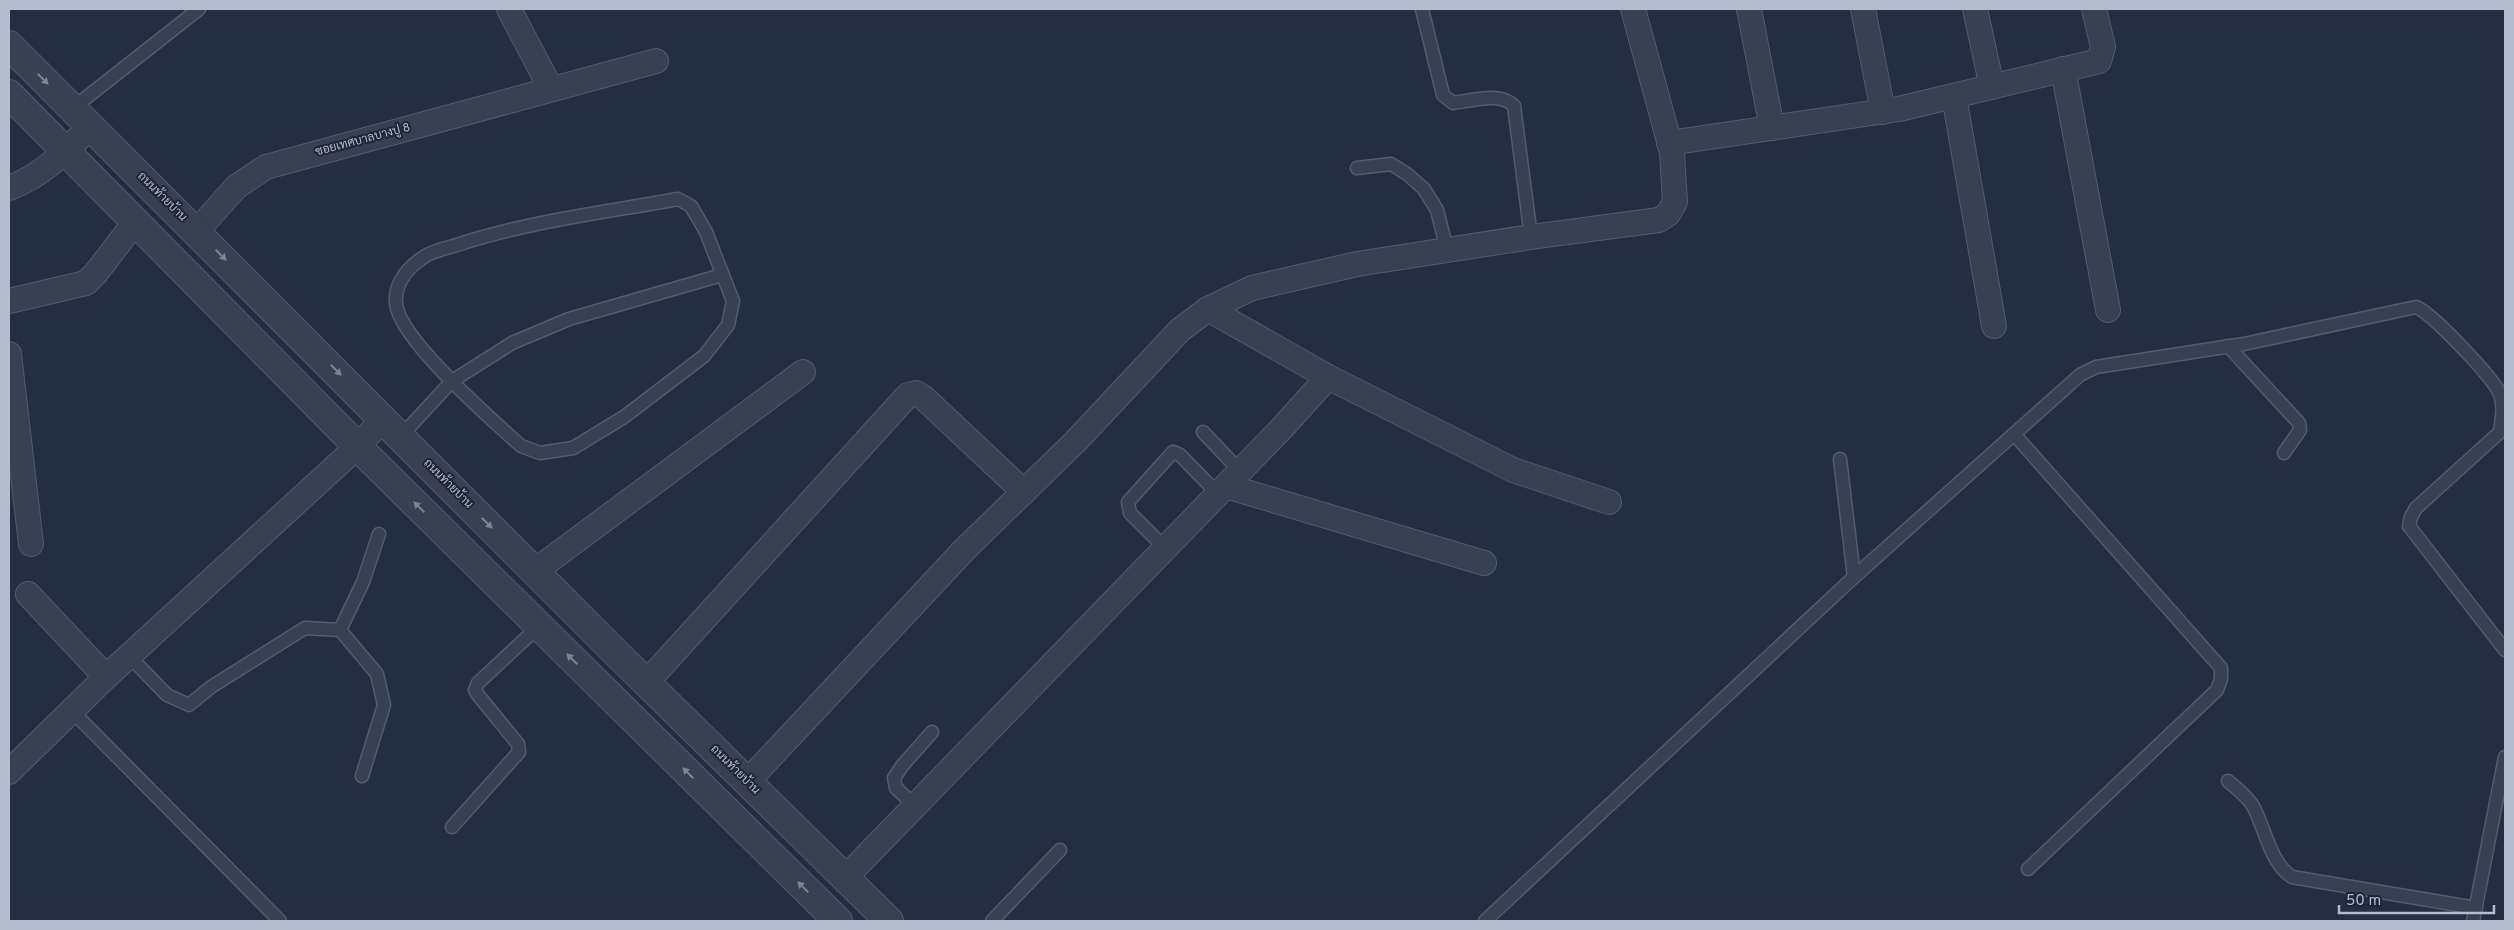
<svg xmlns="http://www.w3.org/2000/svg" width="2514" height="930" font-family="Overpass,Sarabun,sans-serif">
	<style>
		.lines { fill: none; stroke-linecap: round; stroke-linejoin: round }
		.service-casing { stroke: #545c6b; stroke-width: 15 }
		.minor-casing { stroke: #545c6b; stroke-width: 26 }
		.tertiary-casing { stroke: #545c6b; stroke-width: 30 }
		.service { stroke: #394150; stroke-width: 12 }
		.minor { stroke: #394150; stroke-width: 24 }
		.tertiary { stroke: #394150; stroke-width: 28 }
		.oneway { fill: #7d8594 }
		.labels { text-anchor: middle; dominant-baseline: central; stroke-width: 4; stroke-linejoin: round; paint-order: stroke }
		.street-label { font-size: 12px; fill: #b5bccb; stroke: #1e2636 }
	</style>
	<rect width="100%" height="100%" fill="#242e41"/>
	<g class="lines">
		<defs>
			<g id="service">
				<path d="M1422,9L1443,95L1453,103C1471,101 1501,91 1514,106L1531,237"/>
				<path d="M73,108L199,9"/>
				<path d="M1357,168L1391,164L1407,174L1424,189L1437,210L1447,250"/>
				<path d="M678,199L691,206L706,232L733,301L728,325L704,356L624,417L573,448L540,453L521,446C493,421 398,338 396,303C394,282 410,265 427,255C438,249 452,247 463,243C532,221 606,212 678,199Z"/>
				<path d="M2228,346L2299,423L2300,430L2284,453"/>
				<path d="M1203,432L1240,471"/>
				<path d="M2014,434L2221,668V679L2217,690L2028,869"/>
				<path d="M401,436L452,381L512,343L569,319L722,275"/>
				<path d="M1840,459L1854,577"/>
				<path d="M1165,548L1130,513L1128,502L1173,452L1180,455L1218,494"/>
				<path d="M340,630L363,582L379,534"/>
				<path d="M129,656L167,695L189,705L211,687L305,628L340,630L377,674L384,705L362,776"/>
				<path d="M73,712L280,921"/>
				<path d="M2228,781C2236,788 2247,796 2253,806C2265,828 2270,863 2292,877L2476,908"/>
				<path d="M915,806L896,788L894,778L902,766L932,732"/>
				<path d="M452,827L519,752L518,744L478,695L475,690L478,683L539,626"/>
				<path d="M992,921L1060,850"/>
				<path d="M1485,921L1854,577L2080,375L2096,367L2244,344L2416,307C2433,314 2487,372 2498,390C2505,402 2502,418 2500,432L2416,508L2411,517L2409,526L2505,650"/>
				<path d="M2473,921L2505,757"/>
			</g>
			<g id="minor">
				<path d="M509,9L551,89"/>
				<path d="M1749,9L1772,128"/>
				<path d="M1863,9L1883,112"/>
				<path d="M1975,9L1992,87"/>
				<path d="M2063,69L2108,310"/>
				<path d="M1954,96L1994,326"/>
				<path d="M1669,143L1899,109L2099,61L2103,47L2094,9"/>
				<path d="M9,188C42,176 66,151 91,126"/>
				<path d="M197,231L236,187L266,167L656,61"/>
				<path d="M9,301L86,283L96,273L135,222"/>
				<path d="M1208,309L1328,377L1513,470L1609,502"/>
				<path d="M9,354L31,544"/>
				<path d="M1226,486L1484,563"/>
				<path d="M535,571L803,372"/>
				<path d="M28,594L106,677"/>
				<path d="M646,683L908,395L916,393L924,398L1024,492"/>
				<path d="M9,772L106,677L358,446L384,418"/>
				<path d="M747,782L965,549L1076,441L1180,330L1208,309L1252,288L1357,264L1531,237L1659,220L1668,214L1675,202L1672,152L1633,9"/>
				<path d="M845,878L1282,428L1328,377"/>
			</g>
			<g id="tertiary">
				<path d="M9,45L612,649L889,921"/>
				<path d="M9,94L370,459L838,921"/>
			</g>
		</defs>
		<!-- service casing -->
		<use href="#service" class="service-casing"/>
		<!-- minor casing -->
		<use href="#minor" class="minor-casing"/>
		<!-- tertiary casing -->
		<use href="#tertiary" class="tertiary-casing"/>
		<!-- service -->
		<use href="#service" class="service"/>
		<!-- minor -->
		<use href="#minor" class="minor"/>
		<!-- tertiary -->
		<use href="#tertiary" class="tertiary"/>
	</g>
	<!-- one-way arrows -->
	<defs><path id="oneway-solid" d="M-6-.8H1V-3.2L6.5 0L1 3.2V.8H-6Z" transform="scale(1.25)"/></defs>
	<g class="oneway">
		<use href="#oneway-solid" transform="translate(43 79) rotate(45)"/>
		<use href="#oneway-solid" transform="translate(221 255) rotate(45)"/>
		<use href="#oneway-solid" transform="translate(336 370) rotate(45)"/>
		<use href="#oneway-solid" transform="translate(419 507) rotate(-135)"/>
		<use href="#oneway-solid" transform="translate(487 523) rotate(45)"/>
		<use href="#oneway-solid" transform="translate(572 659) rotate(-135)"/>
		<use href="#oneway-solid" transform="translate(688 773) rotate(-135)"/>
		<use href="#oneway-solid" transform="translate(803 887) rotate(-135)"/>
	</g>
	<g class="labels">
		<!-- street labels -->
		<g class="street-label">
			<text transform="translate(363 140) rotate(-15)">ซอยเทศบาลบางปู 8</text>
			<text transform="translate(162 197) rotate(45)">ถนนท้ายบ้าน</text>
			<text transform="translate(448 484) rotate(45)">ถนนท้ายบ้าน</text>
			<text transform="translate(735 770) rotate(45)">ถนนท้ายบ้าน</text>
		</g>
	</g>
	<!-- border -->
	<rect width="2514" height="930" fill="none" stroke="#b5bccb" stroke-width="20"/>
	<!-- scale -->
	<path d="M2339 905v8h155v-8" fill="none" stroke="#b5bccb" stroke-width="2.5"/>
	<text x="2346" y="905" font-size="15" fill="#b5bccb" stroke="#1e2636" stroke-width="4" paint-order="stroke">50 m</text>
</svg>
